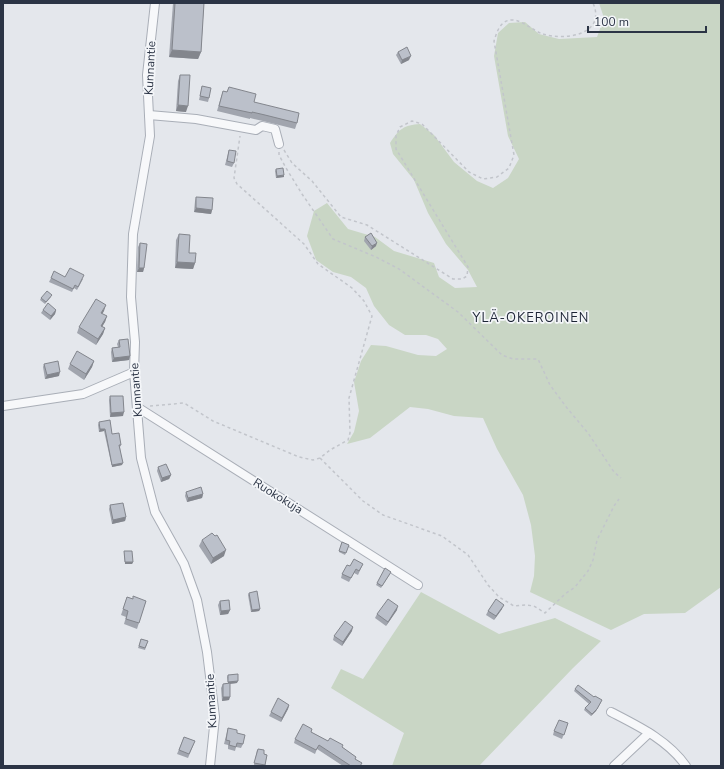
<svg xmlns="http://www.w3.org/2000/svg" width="724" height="769" font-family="'Nunito Sans',sans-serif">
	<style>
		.green { fill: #c9d6c5 }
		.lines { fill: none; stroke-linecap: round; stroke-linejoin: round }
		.minor-casing { stroke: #a9aeb7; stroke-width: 10 }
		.path { stroke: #c2c5cb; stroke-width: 1.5; stroke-dasharray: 3 3; stroke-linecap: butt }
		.minor { stroke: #f7f8fa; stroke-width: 8 }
		.wall { fill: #a1a5ae }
		.shaded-wall { fill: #83868d }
		.building { fill: #bbc0ca; stroke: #83868d }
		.labels { text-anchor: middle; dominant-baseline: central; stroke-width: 3.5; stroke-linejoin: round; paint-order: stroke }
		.street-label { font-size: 12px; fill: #2b3445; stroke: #f4f6f9 }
		.neighbourhood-label { font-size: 13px; letter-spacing: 1px; fill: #1d2536; stroke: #f4f6f9 }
	</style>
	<rect width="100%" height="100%" fill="#e4e7ec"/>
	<!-- green -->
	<g class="green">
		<path d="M599,3H721V587L685,613L644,614L611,630L530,592L534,576L535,556L531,525L523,495L497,449L483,418L454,416L428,409L410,407L370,438L347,444L354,432L359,411L354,382L361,361L371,345L386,346L418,355L436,356L447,349L438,339L426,335H405L389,325L374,306L366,288L351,277L333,272L316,260L307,236L314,211L327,203L348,229L375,237L394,251L434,263L439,277L455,288L477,287L468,270L446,244L428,213L414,180L393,154L390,143C399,129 404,125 420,124L434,135L454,162L477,181L493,188L508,178L519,159L508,136L494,56L498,33L509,23L525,22L539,34L559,39L597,37L604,18Z"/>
		<path d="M421,592L499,634L555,618L601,641L573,668L479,766H392L404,733L331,688L341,669L363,679Z"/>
	</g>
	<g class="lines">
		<defs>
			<g id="minor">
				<path d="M155,3L147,75L150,136L133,234L131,297L135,342L134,372L141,458L155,512L184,564L197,600L207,652L215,717L210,766"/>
				<path d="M149,115L196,119L256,130L262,126L275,129L279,144"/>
				<path d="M3,406L83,394L134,372"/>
				<path d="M137,407L418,585"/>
				<path d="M611,712C638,726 668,740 686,766"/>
				<path d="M614,766L649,733"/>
			</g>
		</defs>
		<!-- minor casing -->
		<use href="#minor" class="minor-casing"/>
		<!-- path -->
		<g class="path">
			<path d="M284,150L292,163L312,181L341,217L367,225L453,279H462L467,276L468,267L396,149V136L400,127L412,121L422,124L469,172L483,179L497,177L509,168L514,155L494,41C497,32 500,20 512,20C523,20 533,31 543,34C564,41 607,35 593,3"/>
			<path d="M279,152V155L286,168L302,194L333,239L376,257L399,269L458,312L502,355L513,359H538L550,385L567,408L588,433L614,472L621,478"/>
			<path d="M150,406L184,403L213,421L299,457L313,460L320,458L330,450L348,440L350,433L349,398L372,316L364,301L352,288L318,264L304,244L237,184L234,178L240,136"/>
			<path d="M320,458L363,501L383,515L442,536L468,555L488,585L499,597L514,606L526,605L534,606L545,613L565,594L575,587L588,571L593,560L597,540L614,506L619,499"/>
		</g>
		<!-- minor -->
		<use href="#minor" class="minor"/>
	</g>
	<!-- wall -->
	<g class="wall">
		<path d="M173,3H204L201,52L198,59L169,57Z"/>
		<path d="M398,52L409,60L401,64L396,55Z"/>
		<path d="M180,75L186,112L176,111L178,81Z"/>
		<path d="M202,86L209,98L208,102L199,100Z"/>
		<path d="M229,87L254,102L297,123L295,129L263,121L250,118V119L217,111L221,97L223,91L227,92Z"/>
		<path d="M229,150L234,163L232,167L225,165Z"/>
		<path d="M276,169L284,177L276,178L275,171Z"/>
		<path d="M196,197L212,210L211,214L194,212L195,201Z"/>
		<path d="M179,234L195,263L193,269L175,268L176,240Z"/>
		<path d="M365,237L376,246L371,250L364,241Z"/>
		<path d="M140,243L144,268L143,272H137L138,247Z"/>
		<path d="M65,277L83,279L77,290L74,288L72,292L49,282L51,278Z"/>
		<path d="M51,297L45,304L40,300L41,298Z"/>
		<path d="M43,310H56L55,314L50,320L41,313Z"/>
		<path d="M104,311L102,314L107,316L105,322L102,326L105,328L103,334L96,345L77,333L79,327Z"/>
		<path d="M119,340L130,356L129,360L112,362L111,352L112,348L118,347L117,344Z"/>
		<path d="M94,361L92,367L84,380L68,369L70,364Z"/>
		<path d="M44,364L59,376L45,379L43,367Z"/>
		<path d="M110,396L123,416L110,417L109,400Z"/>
		<path d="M99,422L112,434L121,445L120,447L122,465L112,467L104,431L99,432L98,425Z"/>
		<path d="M158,467L171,475L169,479L161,482L157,471Z"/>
		<path d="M186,492L203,494L202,498L187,502L185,496Z"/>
		<path d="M110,505L126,517L125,521L112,524L109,509Z"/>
		<path d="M202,540L224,556L211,564L199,546Z"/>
		<path d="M342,542L349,545L345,555L339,552Z"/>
		<path d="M124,551L133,562L132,564H125L124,553Z"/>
		<path d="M363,564L358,575L354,573L349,582L341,578L342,574L350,566Z"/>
		<path d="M390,574L381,588L376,585L377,583Z"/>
		<path d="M249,593L260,609L259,611L251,612L248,595Z"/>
		<path d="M127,597L133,599L146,601L137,629L124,624L126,617L121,615Z"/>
		<path d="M220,601L230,610L228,614L220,615L218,605Z"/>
		<path d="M502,609L494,620L486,615L488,611Z"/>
		<path d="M397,610L386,626L375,618L377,614Z"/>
		<path d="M352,631L342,646L333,640L334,636Z"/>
		<path d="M141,639L148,641L145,650L138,648Z"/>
		<path d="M228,675L237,683L230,684L229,700L222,701L221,688L223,684L228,683L227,677Z"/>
		<path d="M575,689L601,702L596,711L591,716L584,710L585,708L589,704L574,691Z"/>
		<path d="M289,705L288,709L281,722L269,716L271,712Z"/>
		<path d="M568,723L562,739L553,735L554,731Z"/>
		<path d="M228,728L237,733L243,744L241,748L236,747L235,751L228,749V745L224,744Z"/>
		<path d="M311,732L328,741L342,747L356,757L355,759L361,766H343L317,749L315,754L294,743L295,739Z"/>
		<path d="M184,737L195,741L188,758L177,754Z"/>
		<path d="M257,750L264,754L267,755L265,766H260L254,765Z"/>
	</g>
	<!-- shaded-wall -->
	<g class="shaded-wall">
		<path d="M172,50L201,52L198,59L169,57Z"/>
		<path d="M411,56L409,60L401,64L402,60Z"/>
		<path d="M178,105L188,106L186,112L176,111Z"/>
		<path d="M284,175V177L276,178L277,176Z"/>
		<path d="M196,208L212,210L211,214L194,212Z"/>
		<path d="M377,243L376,246L371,250L372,246Z"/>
		<path d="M177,262L195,263L193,269L175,268Z"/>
		<path d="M139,268H144L143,272H137Z"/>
		<path d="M106,305L104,311L99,319L101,313Z"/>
		<path d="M56,310L55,314L50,320L51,316Z"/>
		<path d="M107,316L105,322L99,332L101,326Z"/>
		<path d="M105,328L103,334L96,345L98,339Z"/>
		<path d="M130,356L129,360L112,362L114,358Z"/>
		<path d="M94,361L92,367L84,380L86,374Z"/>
		<path d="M60,372L59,376L45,379L47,375Z"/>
		<path d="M124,412L123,416L110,417L111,413Z"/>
		<path d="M100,429H105L104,431L99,432Z"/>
		<path d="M123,463L122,465L112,467V465Z"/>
		<path d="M171,475L169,479L161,482L162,478Z"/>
		<path d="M203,494L202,498L187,502L188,498Z"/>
		<path d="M126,517L125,521L112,524L113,520Z"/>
		<path d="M226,550L224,556L211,564L213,558Z"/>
		<path d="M125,562H133L132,564H125Z"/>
		<path d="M504,605L502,609L494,620L496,616Z"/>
		<path d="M398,606L397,610L386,626L388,622Z"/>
		<path d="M260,609L259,611L251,612L252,610Z"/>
		<path d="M230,610L228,614L220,615L221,611Z"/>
		<path d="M353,627L352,631L342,646L343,642Z"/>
		<path d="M238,681L237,683L228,684V682Z"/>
		<path d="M223,697H230L229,700L222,701Z"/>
		<path d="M602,700L596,711L591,716L592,714Z"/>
		<path d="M289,705L288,709L281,722L282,718Z"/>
	</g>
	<!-- building -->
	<g class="building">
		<path d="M175,3H204L201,52L172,50Z"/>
		<path d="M407,47L411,56L402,60L398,52Z"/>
		<path d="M180,75H190L188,106L178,105Z"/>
		<path d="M202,86L211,88L209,98L200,96Z"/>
		<path d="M229,87L256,94L254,102L299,113L297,123L265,115L252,112V113L219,106L223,91L227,92Z"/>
		<path d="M229,150L236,151L234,163L227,161Z"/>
		<path d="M283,168L284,175L277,176L276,169Z"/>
		<path d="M196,197L213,198L212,210L196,208Z"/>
		<path d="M371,233L377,243L372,246L365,237Z"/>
		<path d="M179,234L190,235L189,253H196L195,263L177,262Z"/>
		<path d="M140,243L147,244L144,268H139Z"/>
		<path d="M70,268L84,275L78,287L75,285L73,289L51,278L54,271L65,277Z"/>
		<path d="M47,291L52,295L46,302L41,298Z"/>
		<path d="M96,299L106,305L101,313L107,316L101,326L105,328L98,339L79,327Z"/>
		<path d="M48,303L56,310L51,316L43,310Z"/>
		<path d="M128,339L130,356L114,358L112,348L120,347L119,340Z"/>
		<path d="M77,351L94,361L86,374L70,364Z"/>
		<path d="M58,361L60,372L47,375L44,364Z"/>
		<path d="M110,396H123L124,412L111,413Z"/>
		<path d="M110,420L112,434L119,433L121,445H119L123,463L112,465L105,429H100L99,422Z"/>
		<path d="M166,464L171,475L162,478L158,467Z"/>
		<path d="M201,487L203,494L188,498L186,492Z"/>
		<path d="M123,503L126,517L113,520L110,505Z"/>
		<path d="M212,533L215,536L217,535L226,550L213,558L202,540Z"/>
		<path d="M342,542L349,545L346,553L339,551Z"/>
		<path d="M124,551H132L133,562H125Z"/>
		<path d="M354,559L363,564L359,571L356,569L351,578L342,574L347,565L350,566Z"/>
		<path d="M385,568L391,572L382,586L377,583Z"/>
		<path d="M257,591L260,609L252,610L249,593Z"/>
		<path d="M133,596L146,601L139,623L126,619L128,611L123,609L127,597L133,599Z"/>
		<path d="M388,599L398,606L388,622L377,614Z"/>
		<path d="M496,599L504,605L496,616L488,611Z"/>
		<path d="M229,600L230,610L221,611L220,601Z"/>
		<path d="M345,621L353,627L343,642L334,636Z"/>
		<path d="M141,639L148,641L145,648L139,646Z"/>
		<path d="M238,674V681L228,682V675Z"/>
		<path d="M230,683V697H223V684Z"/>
		<path d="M578,685L594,697L595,696L602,700L597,709L592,714L585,708L591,702L575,689Z"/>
		<path d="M278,698L289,705L282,718L271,712Z"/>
		<path d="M559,720L568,723L564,735L554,731Z"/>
		<path d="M303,724L312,729L311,732L328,741L330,738L343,745L342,747L356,757L355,759L362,763L360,766H351L319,745L316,750L295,739Z"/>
		<path d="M228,728L237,730V733L245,735L243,744L237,743L236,747L229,745L230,741L226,740Z"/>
		<path d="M184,737L195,741L189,754L179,750Z"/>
		<path d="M258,749L264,750V754L267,755L265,765L254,763Z"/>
	</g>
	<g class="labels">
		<!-- street labels -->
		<g class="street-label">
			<text transform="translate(150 68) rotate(-87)">Kunnantie</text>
			<text transform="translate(136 390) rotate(-94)">Kunnantie</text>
			<text transform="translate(278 496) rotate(32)">Ruokokuja</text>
			<text transform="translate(211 701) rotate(-93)">Kunnantie</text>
		</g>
		<!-- neighbourhood labels -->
		<g class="neighbourhood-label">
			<text x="531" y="318">YLÄ-OKEROINEN</text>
		</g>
	</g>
	<!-- border -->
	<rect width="724" height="769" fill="none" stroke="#2b3445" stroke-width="8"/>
	<!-- scale -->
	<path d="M588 26v6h118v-6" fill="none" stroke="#2b3445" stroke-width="2"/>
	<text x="594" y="26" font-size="12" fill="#2b3445" stroke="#f4f6f9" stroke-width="3" paint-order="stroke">100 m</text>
</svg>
